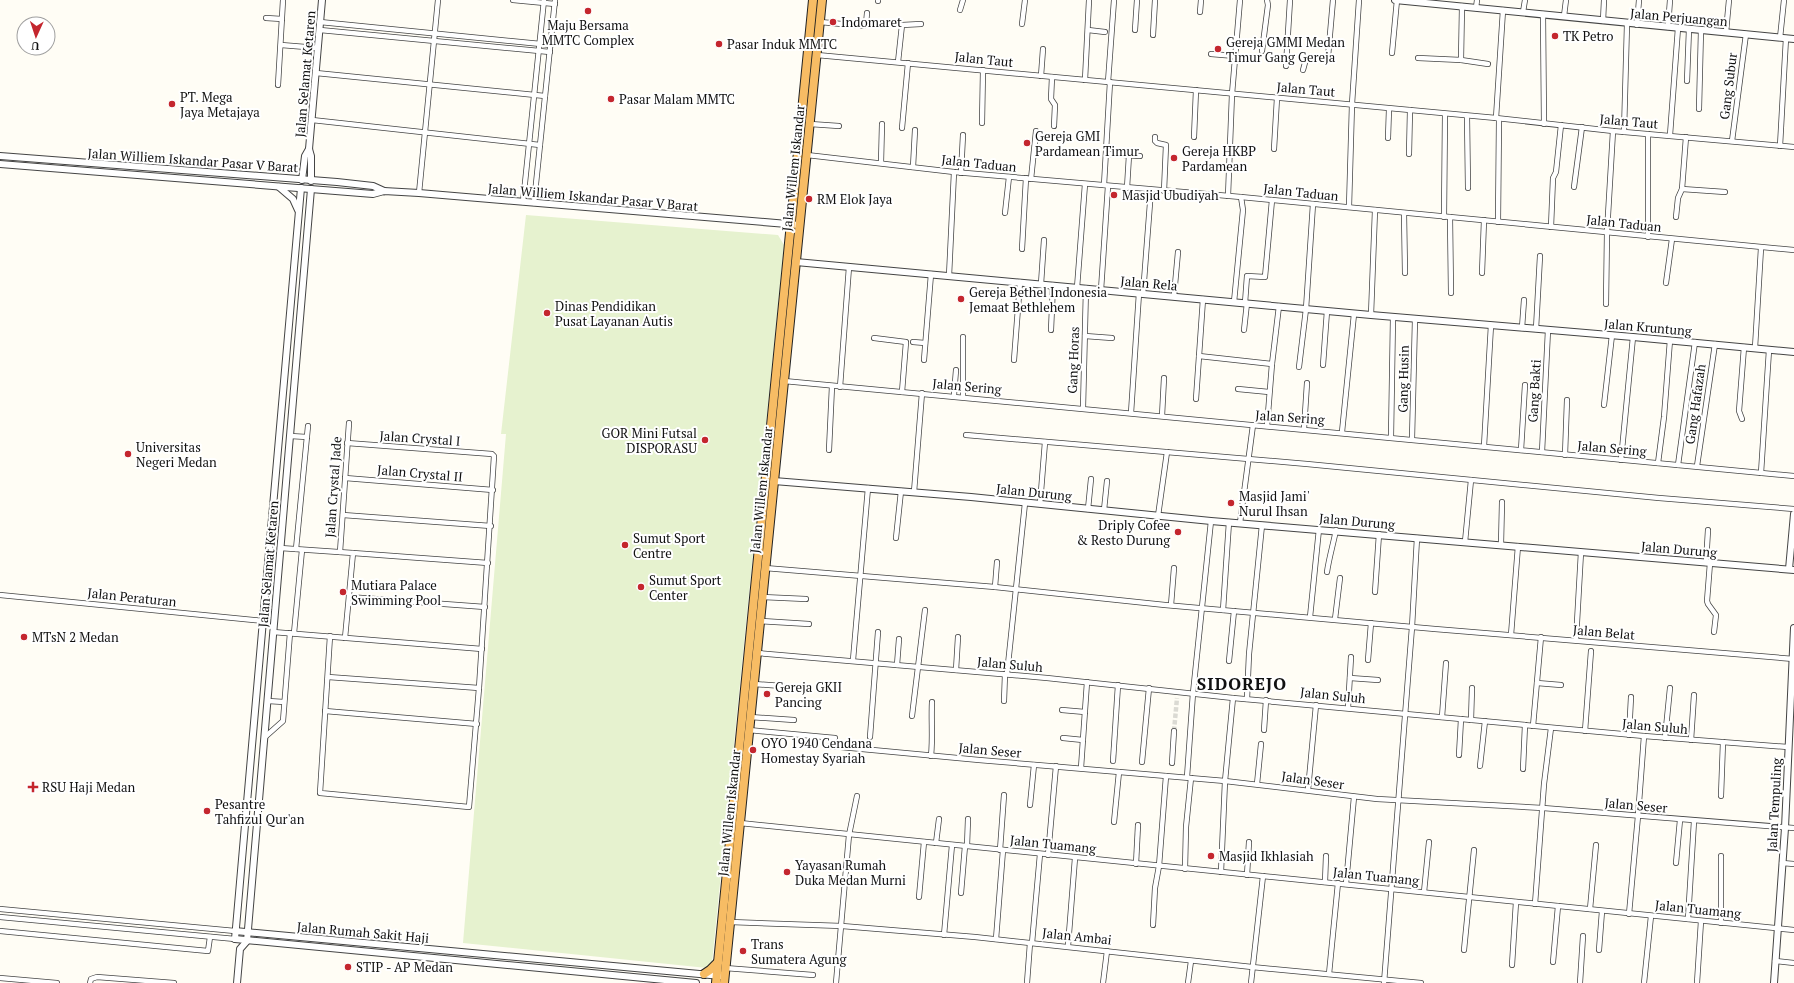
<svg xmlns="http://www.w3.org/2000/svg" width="1794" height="983" font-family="'PT Serif',serif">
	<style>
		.pitch { fill: #e6f2cf }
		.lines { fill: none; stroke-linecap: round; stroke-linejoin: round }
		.minor-tunnel { stroke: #dbdad3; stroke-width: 4.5; stroke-dasharray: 4.5 2; stroke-linecap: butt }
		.minor-casing { stroke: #444; stroke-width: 6 }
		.tertiary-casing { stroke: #444; stroke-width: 8 }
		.trunk-casing { stroke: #222; stroke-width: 10 }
		.minor { stroke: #fff; stroke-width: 4.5 }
		.tertiary { stroke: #fff; stroke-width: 6 }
		.trunk { stroke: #f7bc64; stroke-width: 8 }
		.poi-dot { fill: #c4262e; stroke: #fff; stroke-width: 1.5 }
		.labels { text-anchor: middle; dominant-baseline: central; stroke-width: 4; stroke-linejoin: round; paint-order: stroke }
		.street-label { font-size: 13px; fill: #111; stroke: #fff }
		.poi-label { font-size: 13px; fill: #111; stroke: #fff; text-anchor: start }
		.district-label { font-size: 17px; font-weight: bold; letter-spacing: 1px; fill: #111; stroke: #fff }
	</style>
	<rect width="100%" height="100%" fill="#fffdf5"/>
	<!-- pitch -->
	<path class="pitch" d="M526,215L778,235L784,245L712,963L707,968L463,943L506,434H501Z"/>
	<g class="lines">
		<!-- minor-tunnel -->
		<path class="minor-tunnel" d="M1174,731L1177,698"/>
		<defs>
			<g id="minor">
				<path d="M513,0L555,4"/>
				<path d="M878,1V0"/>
				<path d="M1476,8L1477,0"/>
				<path d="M960,10L963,0"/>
				<path d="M1200,12L1201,0"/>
				<path d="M1523,12L1525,0"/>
				<path d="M1543,14L1544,124"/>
				<path d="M1564,16L1566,0"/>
				<path d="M266,18L282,19"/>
				<path d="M1603,21L1604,0"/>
				<path d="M320,22L551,45"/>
				<path d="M820,22L864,26L866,24L867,13"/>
				<path d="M1022,24L1025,0"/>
				<path d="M1637,25L1639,0"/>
				<path d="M1668,27L1670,0"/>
				<path d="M320,30L550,52"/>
				<path d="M1088,30L1105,32"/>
				<path d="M1135,30L1137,0"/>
				<path d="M1726,32L1729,0"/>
				<path d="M1153,35L1155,0"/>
				<path d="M1780,38L1784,0"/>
				<path d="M281,45L318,48"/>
				<path d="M1262,51L1268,5L1267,0"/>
				<path d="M1392,53L1397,0"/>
				<path d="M1211,54L1235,56"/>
				<path d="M817,55L1496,118L1613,131L1794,147"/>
				<path d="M1418,58L1461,60L1462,6"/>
				<path d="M1461,60L1488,64"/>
				<path d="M898,62L902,25L921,24"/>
				<path d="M1286,66L1290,0"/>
				<path d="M1303,70L1306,59L1328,57L1333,0"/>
				<path d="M316,73L545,96"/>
				<path d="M1041,76L1043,49"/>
				<path d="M1052,77L1051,99L1055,105L1054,126"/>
				<path d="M1085,80L1089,0"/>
				<path d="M1687,81L1689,29"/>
				<path d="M1108,82L1114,0"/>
				<path d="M278,85L283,0"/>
				<path d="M1699,109L1701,30"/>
				<path d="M1467,116L1468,188"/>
				<path d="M1496,118L1503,10"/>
				<path d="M312,120L540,145"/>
				<path d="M982,123L983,70"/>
				<path d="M810,124L839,126"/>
				<path d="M902,128L908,63"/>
				<path d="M1624,132L1627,24"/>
				<path d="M1670,135L1678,28"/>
				<path d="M1155,137V141L1157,143L1166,145L1164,191"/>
				<path d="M1194,137L1196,90"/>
				<path d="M1388,138L1389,109"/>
				<path d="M1732,141L1746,34"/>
				<path d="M1780,146L1786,38"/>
				<path d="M1274,149L1277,98"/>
				<path d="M1106,154L1140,156"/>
				<path d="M1409,154L1410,110"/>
				<path d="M807,155L954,172L1241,197L1794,250"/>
				<path d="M881,163L882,124"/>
				<path d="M913,167L915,130"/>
				<path d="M961,173L963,135"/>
				<path d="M1031,179L1036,131"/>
				<path d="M1104,185L1110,82"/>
				<path d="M1574,187L1582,127"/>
				<path d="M1127,188L1129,155"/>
				<path d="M1682,189L1725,192"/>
				<path d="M419,193L438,0"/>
				<path d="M1228,196L1232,94L1240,0"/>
				<path d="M523,202L544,0"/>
				<path d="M534,203L555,0"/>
				<path d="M1349,207L1352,104L1359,0"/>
				<path d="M1005,213L1009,177"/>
				<path d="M1404,213L1405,273"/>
				<path d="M1444,217L1445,114"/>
				<path d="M1450,217L1451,293"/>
				<path d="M1676,217L1678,198L1682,189L1686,137"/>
				<path d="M1498,222L1499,119"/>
				<path d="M1551,227L1553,178L1556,172L1561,125"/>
				<path d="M1648,237V134"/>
				<path d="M1022,249L1026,178"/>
				<path d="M1482,273L1484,220"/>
				<path d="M949,276L954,172"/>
				<path d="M1666,283L1672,239"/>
				<path d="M1041,284L1044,240"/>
				<path d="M1077,288L1085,184"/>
				<path d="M1101,290L1108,186"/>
				<path d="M1143,294L1151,190"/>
				<path d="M1174,296L1178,252"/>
				<path d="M1234,302L1243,210L1241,197"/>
				<path d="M1245,303L1247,276L1265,277L1272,200"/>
				<path d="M1606,304L1607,232L1613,131"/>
				<path d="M1371,315L1375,210"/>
				<path d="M1522,328L1524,300"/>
				<path d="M1536,329L1540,256"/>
				<path d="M1051,330L1053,285"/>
				<path d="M1244,330L1247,303"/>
				<path d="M1085,336L1112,338"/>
				<path d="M963,337V396"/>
				<path d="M874,338L906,342L902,392"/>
				<path d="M913,342L925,343"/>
				<path d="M1755,348L1761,248"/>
				<path d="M1199,356L1272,364"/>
				<path d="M924,360L931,274"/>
				<path d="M1014,360L1020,282"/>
				<path d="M1323,365L1327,311"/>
				<path d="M1299,367L1306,309L1313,204"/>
				<path d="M784,381L1794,476"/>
				<path d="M840,387L849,267"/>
				<path d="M1238,389L1269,392"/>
				<path d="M954,395L956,370"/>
				<path d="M1196,399L1203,299"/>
				<path d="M1604,405L1612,335"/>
				<path d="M1083,408L1086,288"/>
				<path d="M1131,413L1139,293"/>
				<path d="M1162,416L1164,378"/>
				<path d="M1742,419L1739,411L1744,347"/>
				<path d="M1267,426L1272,364L1279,306"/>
				<path d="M1304,429L1307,383"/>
				<path d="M1342,432L1354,314"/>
				<path d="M966,435L1307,464L1659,498L1794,509"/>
				<path d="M290,436L307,437"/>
				<path d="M1391,437L1393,317"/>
				<path d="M1412,439L1415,319"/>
				<path d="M1484,446L1491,325"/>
				<path d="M829,450L832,386"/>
				<path d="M1521,450L1525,385"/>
				<path d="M1542,452L1548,330"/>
				<path d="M1565,455L1567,400"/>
				<path d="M1621,460L1633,337"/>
				<path d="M1658,463L1664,417L1670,340"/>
				<path d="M1678,465L1695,342"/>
				<path d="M1697,466L1715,344"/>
				<path d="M1761,473L1769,350"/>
				<path d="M345,478L493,490"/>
				<path d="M914,492L922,393"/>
				<path d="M1040,504L1045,442"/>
				<path d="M1088,509L1091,479"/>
				<path d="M1104,510L1107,481"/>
				<path d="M343,515L491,526"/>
				<path d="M1158,516L1167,452"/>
				<path d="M1240,523L1253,425"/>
				<path d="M896,538L901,491"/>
				<path d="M1465,542L1471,480"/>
				<path d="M1501,545L1502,502"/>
				<path d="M280,548L353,553L345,638"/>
				<path d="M296,549L308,426"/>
				<path d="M340,552L349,423"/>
				<path d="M353,553L488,563"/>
				<path d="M1706,563L1708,530"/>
				<path d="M1710,563L1707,601L1708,604L1716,615L1714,632"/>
				<path d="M765,568L995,587L1165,605L1435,629L1794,659"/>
				<path d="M1327,572C1329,558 1333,545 1336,530"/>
				<path d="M995,587L997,562"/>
				<path d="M1375,592L1379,534"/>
				<path d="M0,595L263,621"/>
				<path d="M349,597L485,607"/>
				<path d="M762,597L806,599"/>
				<path d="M1171,605L1174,568"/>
				<path d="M1223,610L1229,522"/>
				<path d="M1310,617L1319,529"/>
				<path d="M1335,619L1340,578"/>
				<path d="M760,621L809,624"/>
				<path d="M273,632L482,649"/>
				<path d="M294,633L302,550"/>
				<path d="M1511,635L1518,546"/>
				<path d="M330,636L320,793L469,807L479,688L494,456L492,454L347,443"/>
				<path d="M1576,640L1581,552"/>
				<path d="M757,653L1047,678L1233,698L1644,736L1788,747"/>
				<path d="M853,660L868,488"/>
				<path d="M1368,660L1371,623"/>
				<path d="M1229,661L1234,611"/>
				<path d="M897,665L899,639"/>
				<path d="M956,670L958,637"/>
				<path d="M1007,674L1025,503"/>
				<path d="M328,677L479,688"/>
				<path d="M1350,678L1378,680"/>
				<path d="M1537,683L1561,685"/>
				<path d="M754,684L782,686"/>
				<path d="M1247,699L1249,654L1262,525"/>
				<path d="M268,701L284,702"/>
				<path d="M1004,701L1005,674"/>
				<path d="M1348,708L1351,657"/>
				<path d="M1062,710L1085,712"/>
				<path d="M325,711L477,724"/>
				<path d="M912,716L925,610"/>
				<path d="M750,717L794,720"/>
				<path d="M1442,717L1446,663"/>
				<path d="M1471,720L1472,688"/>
				<path d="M1533,726L1541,637"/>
				<path d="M749,730L835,738"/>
				<path d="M1264,730L1266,700"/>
				<path d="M1585,731L1591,651"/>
				<path d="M1629,735L1631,697"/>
				<path d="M265,737L283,721L290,633"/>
				<path d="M870,737L878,632"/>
				<path d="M1063,738L1083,740"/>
				<path d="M1665,738L1670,688"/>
				<path d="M1691,740L1694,695"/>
				<path d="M830,746L979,760L1225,781L1377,799L1543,808L1794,828"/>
				<path d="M1459,755L1461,719"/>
				<path d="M931,756C933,738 931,720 932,702"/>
				<path d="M1113,761L1118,685"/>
				<path d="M1142,762L1149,688"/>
				<path d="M1172,763L1174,731"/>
				<path d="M1480,766L1485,721"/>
				<path d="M1081,768L1087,682"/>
				<path d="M1523,769L1525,725"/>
				<path d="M1187,777L1193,693L1211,521"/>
				<path d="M1257,784L1261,744"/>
				<path d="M1308,790L1316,705"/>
				<path d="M1721,796L1723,742"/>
				<path d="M1030,805L1034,765"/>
				<path d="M1114,822L1119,772"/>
				<path d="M740,823L1794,930"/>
				<path d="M936,843L939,819"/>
				<path d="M967,846L968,819"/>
				<path d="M1000,850L1004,795"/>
				<path d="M1048,855L1056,766"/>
				<path d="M1721,856V923"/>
				<path d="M1676,863L1680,820"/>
				<path d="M1782,863L1794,864"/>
				<path d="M1136,864L1138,825"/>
				<path d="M1185,869L1186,827L1191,778"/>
				<path d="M1221,872L1225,781L1233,698"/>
				<path d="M1247,875L1249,842"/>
				<path d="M1325,882L1326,856"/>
				<path d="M1346,884L1354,797"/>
				<path d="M1424,892L1429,842"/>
				<path d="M961,893L965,846"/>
				<path d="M919,897L924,842"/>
				<path d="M1535,904L1544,784L1551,728"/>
				<path d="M0,909L235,931"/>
				<path d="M1590,909L1596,845"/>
				<path d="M1629,914L1638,816L1644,736"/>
				<path d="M0,917L235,939"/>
				<path d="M1688,919L1694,821"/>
				<path d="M730,922L842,926L975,937L1252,967L1421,983"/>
				<path d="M1153,925L1155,888L1159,866L1166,776"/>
				<path d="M0,931L208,951L210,937"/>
				<path d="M944,935L952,845"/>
				<path d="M996,939L1003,850"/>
				<path d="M1032,943L1040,854"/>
				<path d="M1068,946L1075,858"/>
				<path d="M1464,950L1474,850"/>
				<path d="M1599,950L1602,911"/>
				<path d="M1775,961L1794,963"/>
				<path d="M1553,962L1558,906"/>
				<path d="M1512,965L1516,902"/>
				<path d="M725,968L813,975"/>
				<path d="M1329,974L1338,883"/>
				<path d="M0,978L57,983"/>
				<path d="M90,983L91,979L97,977L174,983"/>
				<path d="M836,983L849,835L857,796"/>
				<path d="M1027,983L1030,943"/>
				<path d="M1103,983L1107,951"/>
				<path d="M1188,983L1191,961"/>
				<path d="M1251,983L1263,876"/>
				<path d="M1384,983L1412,627L1417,538"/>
				<path d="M1580,983L1583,936"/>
				<path d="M1644,983L1651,916"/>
				<path d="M1697,983L1701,921"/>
			</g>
			<g id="tertiary">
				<path d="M1395,0L1794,39"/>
				<path d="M0,156L337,182L373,186L384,191"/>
				<path d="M0,164L373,194L384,191L419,193L799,225"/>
				<path d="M302,180L305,156L309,149"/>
				<path d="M311,181V156L309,149L322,0"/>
				<path d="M279,187L293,199L298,210"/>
				<path d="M796,262L1371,315L1633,337L1794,352"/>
				<path d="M774,481L971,497L1211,521L1794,570"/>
				<path d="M1789,569L1794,514"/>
				<path d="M235,931L721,976"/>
				<path d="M235,939L301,188"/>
				<path d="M235,939L696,983"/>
				<path d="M237,983L240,949L247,941L311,189"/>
				<path d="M1774,983L1785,828L1794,628"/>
			</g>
			<g id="trunk">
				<path d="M704,974L710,970L718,962"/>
				<path d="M716,983L813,0"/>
				<path d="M724,983L822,0"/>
			</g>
		</defs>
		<!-- minor casing -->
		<use href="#minor" class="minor-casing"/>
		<!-- tertiary casing -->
		<use href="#tertiary" class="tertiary-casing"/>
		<!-- trunk casing -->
		<use href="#trunk" class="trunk-casing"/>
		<!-- minor -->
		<use href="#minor" class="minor"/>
		<!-- tertiary -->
		<use href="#tertiary" class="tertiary"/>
		<!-- trunk -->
		<use href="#trunk" class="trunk"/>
	</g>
	<!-- markers -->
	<g class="poi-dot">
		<circle cx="588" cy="11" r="4"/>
		<circle cx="833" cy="22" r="4"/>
		<circle cx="1555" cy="36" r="4"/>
		<circle cx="719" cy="44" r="4"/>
		<circle cx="1218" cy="49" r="4"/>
		<circle cx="611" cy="99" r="4"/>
		<circle cx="172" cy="104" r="4"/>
		<circle cx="1027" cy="143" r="4"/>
		<circle cx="1174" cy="158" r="4"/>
		<circle cx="1114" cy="195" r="4"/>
		<circle cx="809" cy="199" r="4"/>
		<circle cx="961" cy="299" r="4"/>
		<circle cx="547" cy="313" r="4"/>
		<circle cx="705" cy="440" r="4"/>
		<circle cx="128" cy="454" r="4"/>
		<circle cx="1231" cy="503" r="4"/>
		<circle cx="1178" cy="532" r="4"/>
		<circle cx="625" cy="545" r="4"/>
		<circle cx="641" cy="587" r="4"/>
		<circle cx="343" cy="592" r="4"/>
		<circle cx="24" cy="637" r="4"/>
		<circle cx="767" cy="694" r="4"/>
		<circle cx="753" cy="750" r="4"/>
		<path d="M31 781h4v4h4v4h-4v4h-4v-4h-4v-4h4z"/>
		<circle cx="207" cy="811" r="4"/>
		<circle cx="1211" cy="856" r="4"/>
		<circle cx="787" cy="872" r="4"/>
		<circle cx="743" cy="951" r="4"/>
		<circle cx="348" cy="967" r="4"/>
	</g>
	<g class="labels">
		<!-- street labels -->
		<g class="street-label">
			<text transform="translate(1679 17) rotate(5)">Jalan Perjuangan</text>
			<text transform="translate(984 59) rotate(6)">Jalan Taut</text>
			<text transform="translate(305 74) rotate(-85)">Jalan Selamat Ketaren</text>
			<text transform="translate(1728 86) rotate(-83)">Gang Subur</text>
			<text transform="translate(1306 89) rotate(5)">Jalan Taut</text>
			<text transform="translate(1629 121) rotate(5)">Jalan Taut</text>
			<text transform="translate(193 160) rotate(4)">Jalan Williem Iskandar Pasar V Barat</text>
			<text transform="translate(979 163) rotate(6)">Jalan Taduan</text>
			<text transform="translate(793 168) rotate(-84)">Jalan Willem Iskandar</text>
			<text transform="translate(1301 192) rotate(6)">Jalan Taduan</text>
			<text transform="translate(593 197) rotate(5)">Jalan Williem Iskandar Pasar V Barat</text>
			<text transform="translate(1624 223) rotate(6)">Jalan Taduan</text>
			<text transform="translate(1149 283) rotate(5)">Jalan Rela</text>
			<text transform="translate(1648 327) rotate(5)">Jalan Kruntung</text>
			<text transform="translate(1073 360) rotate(-88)">Gang Horas</text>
			<text transform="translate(1403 379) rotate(-89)">Gang Husin</text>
			<text transform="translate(967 386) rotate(5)">Jalan Sering</text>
			<text transform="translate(1534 391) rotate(-87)">Gang Bakti</text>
			<text transform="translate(1695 404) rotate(-82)">Gang Hafazah</text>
			<text transform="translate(1290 417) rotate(4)">Jalan Sering</text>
			<text transform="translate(420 438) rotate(4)">Jalan Crystal I</text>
			<text transform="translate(1612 448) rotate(5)">Jalan Sering</text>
			<text transform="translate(420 473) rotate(5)">Jalan Crystal II</text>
			<text transform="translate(333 487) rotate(-86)">Jalan Crystal Jade</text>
			<text transform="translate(761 490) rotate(-84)">Jalan Willem Iskandar</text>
			<text transform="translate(1034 492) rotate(6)">Jalan Durung</text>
			<text transform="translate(1357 521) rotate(5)">Jalan Durung</text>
			<text transform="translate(1679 549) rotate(5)">Jalan Durung</text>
			<text transform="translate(268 564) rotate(-85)">Jalan Selamat Ketaren</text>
			<text transform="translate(132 597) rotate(6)">Jalan Peraturan</text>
			<text transform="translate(1604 632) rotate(5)">Jalan Belat</text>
			<text transform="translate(1010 664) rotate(5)">Jalan Suluh</text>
			<text transform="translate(1333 695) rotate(6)">Jalan Suluh</text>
			<text transform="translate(1655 726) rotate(5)">Jalan Suluh</text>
			<text transform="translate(990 750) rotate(5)">Jalan Seser</text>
			<text transform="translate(1313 780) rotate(8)">Jalan Seser</text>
			<text transform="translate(1636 805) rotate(5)">Jalan Seser</text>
			<text transform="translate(1774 805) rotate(-87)">Jalan Tempuling</text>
			<text transform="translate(729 813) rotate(-84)">Jalan Willem Iskandar</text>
			<text transform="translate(1053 844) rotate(6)">Jalan Tuamang</text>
			<text transform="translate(1376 876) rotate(6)">Jalan Tuamang</text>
			<text transform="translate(1698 909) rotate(6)">Jalan Tuamang</text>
			<text transform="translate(363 932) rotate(5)">Jalan Rumah Sakit Haji</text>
			<text transform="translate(1077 936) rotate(6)">Jalan Ambai</text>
		</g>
		<!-- poi labels -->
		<g class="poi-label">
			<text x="841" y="22">Indomaret</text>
			<text x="588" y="25" text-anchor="middle">Maju Bersama<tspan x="588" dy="15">MMTC Complex</tspan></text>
			<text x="1563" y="36">TK Petro</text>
			<text x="1226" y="42">Gereja GMMI Medan<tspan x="1226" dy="15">Timur Gang Gereja</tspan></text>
			<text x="727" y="44">Pasar Induk MMTC</text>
			<text x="180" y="97">PT. Mega<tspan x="180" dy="15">Jaya Metajaya</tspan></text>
			<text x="619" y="99">Pasar Malam MMTC</text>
			<text x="1035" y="136">Gereja GMI<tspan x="1035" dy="15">Pardamean Timur</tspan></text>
			<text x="1182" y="151">Gereja HKBP<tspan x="1182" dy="15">Pardamean</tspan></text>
			<text x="1122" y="195">Masjid Ubudiyah</text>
			<text x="817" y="199">RM Elok Jaya</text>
			<text x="969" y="292">Gereja Bethel Indonesia<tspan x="969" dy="15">Jemaat Bethlehem</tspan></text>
			<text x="555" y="306">Dinas Pendidikan<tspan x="555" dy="15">Pusat Layanan Autis</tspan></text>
			<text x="697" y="433" text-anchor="end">GOR Mini Futsal<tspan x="697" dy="15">DISPORASU</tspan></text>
			<text x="136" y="447">Universitas<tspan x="136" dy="15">Negeri Medan</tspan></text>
			<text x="1239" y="496">Masjid Jami'<tspan x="1239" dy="15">Nurul Ihsan</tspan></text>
			<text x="1170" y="525" text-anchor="end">Driply Cofee<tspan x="1170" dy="15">&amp; Resto Durung</tspan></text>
			<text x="633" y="538">Sumut Sport<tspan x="633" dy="15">Centre</tspan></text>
			<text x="649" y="580">Sumut Sport<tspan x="649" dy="15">Center</tspan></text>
			<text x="351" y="585">Mutiara Palace<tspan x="351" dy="15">Swimming Pool</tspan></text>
			<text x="32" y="637">MTsN 2 Medan</text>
			<text x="775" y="687">Gereja GKII<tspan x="775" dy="15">Pancing</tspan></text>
			<text x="761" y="743">OYO 1940 Cendana<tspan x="761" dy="15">Homestay Syariah</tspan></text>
			<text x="42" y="787">RSU Haji Medan</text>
			<text x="215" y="804">Pesantre<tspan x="215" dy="15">Tahfizul Qur'an</tspan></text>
			<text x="1219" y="856">Masjid Ikhlasiah</text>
			<text x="795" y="865">Yayasan Rumah<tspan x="795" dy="15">Duka Medan Murni</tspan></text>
			<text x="751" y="944">Trans<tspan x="751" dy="15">Sumatera Agung</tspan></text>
			<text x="356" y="967">STIP - AP Medan</text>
		</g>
		<!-- district labels -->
		<g class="district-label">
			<text x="1242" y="683">SIDOREJO</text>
		</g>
	</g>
	<!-- north arrow -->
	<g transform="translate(36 36) rotate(183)"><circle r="19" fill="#ffffff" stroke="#a0a0a0"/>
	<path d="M0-3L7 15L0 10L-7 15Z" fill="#c4262e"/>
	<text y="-6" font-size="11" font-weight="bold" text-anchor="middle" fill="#111111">U</text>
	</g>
</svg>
